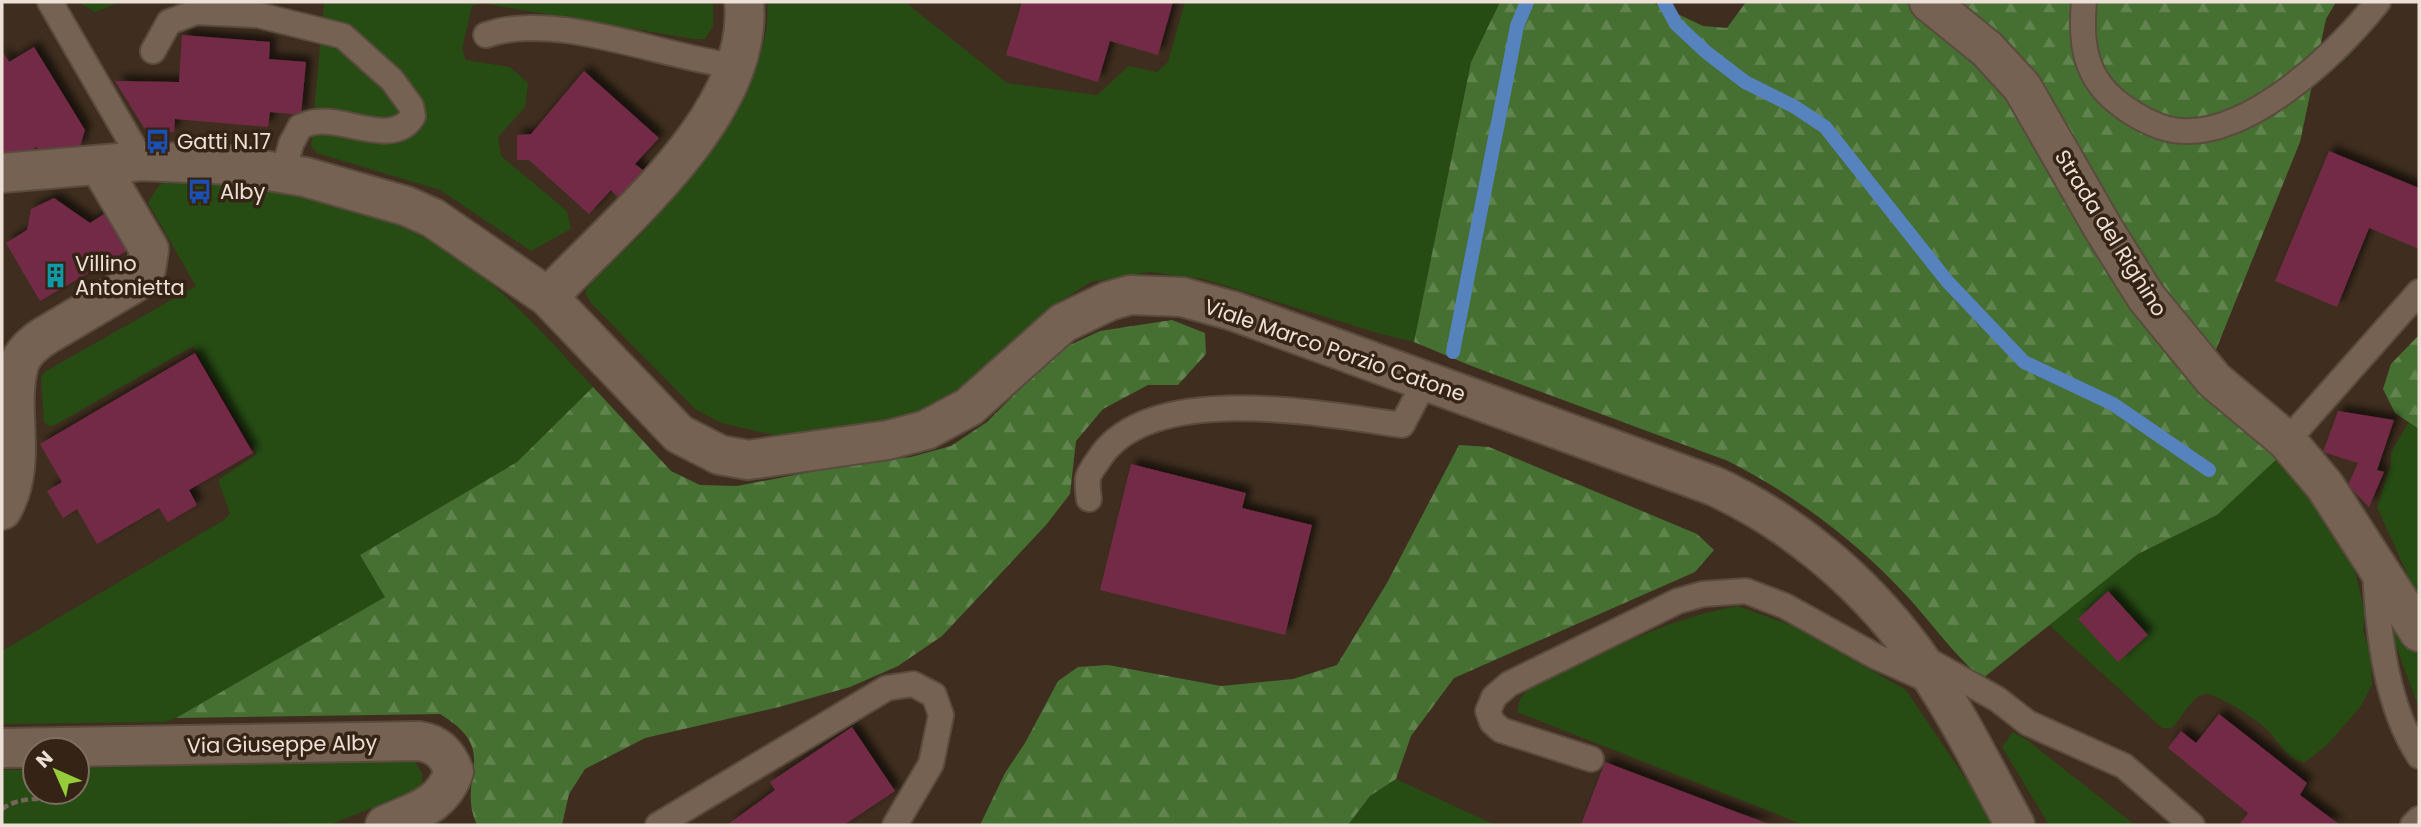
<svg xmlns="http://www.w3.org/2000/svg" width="2421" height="827" font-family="Poppins,sans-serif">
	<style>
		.green { fill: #264b13 }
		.forest { fill: url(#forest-firs) }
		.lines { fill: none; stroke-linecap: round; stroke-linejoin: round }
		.stream { stroke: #5683bd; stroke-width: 14 }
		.building { fill: #722c46; filter: url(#shadow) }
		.service-casing { stroke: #594b3d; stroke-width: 28 }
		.minor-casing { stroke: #594b3d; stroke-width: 42 }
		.path { stroke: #756558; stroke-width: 4.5; stroke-dasharray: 7 3.5; stroke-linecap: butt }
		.service { stroke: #766252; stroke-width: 24 }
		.minor { stroke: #766252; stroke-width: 38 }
		.labels { text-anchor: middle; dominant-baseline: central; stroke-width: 7; stroke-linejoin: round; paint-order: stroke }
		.poi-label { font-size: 21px; fill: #ece0d7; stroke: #352415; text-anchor: start }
		.street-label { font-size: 21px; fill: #ece0d7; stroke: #352415 }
	</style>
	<defs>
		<pattern id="forest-firs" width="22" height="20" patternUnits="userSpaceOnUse" patternTransform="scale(1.75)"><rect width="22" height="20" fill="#467032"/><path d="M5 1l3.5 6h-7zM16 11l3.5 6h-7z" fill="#61844f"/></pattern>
		<filter id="shadow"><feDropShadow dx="6" dy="-6" stdDeviation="3.5" flood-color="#0009"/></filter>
	</defs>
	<rect width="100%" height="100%" fill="#3f2e1f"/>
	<!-- green -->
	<g class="green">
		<path d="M78,2H120L95,12Z"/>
		<path d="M324,2H713V26L705,39H693L481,3L472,6L462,49L466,60L510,67L528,83L525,107L498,137L501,156L567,211L571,229L531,251L440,190L317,153L311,146Z"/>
		<path d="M767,2H905L1007,83L1097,95L1129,66L1157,72L1168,62L1185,2H1500L1471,62L1414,342L1381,334L1203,279L1149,272L1091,282L1050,308L958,393L925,413L826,430L774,435L721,423L695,409L591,303L585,292C597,270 619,257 636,239C688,186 775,78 767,2Z"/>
		<path d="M169,178C268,188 357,198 445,249C495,278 553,344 593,387L517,462L360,555L386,597L176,718L165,722L2,724V651L224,520L230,513L218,480L257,454L193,346L55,425L49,426L44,422L41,376L46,371L196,286L148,203L157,188Z"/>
		<path d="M2409,422L2419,429V600L2377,507L2391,464V452Z"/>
		<path d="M2279,457L2293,472L2355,571L2365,613L2363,630L2370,653L2372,685L2361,706L2327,745L2304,763C2283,757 2278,738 2262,725C2254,718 2214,692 2205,694C2193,695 2180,720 2172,728H2162L2049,625L2138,554L2217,515Z"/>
		<path d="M1738,606L1793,626L1906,690L1974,791L1991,825H1804L1517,712L1520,699L1528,689C1597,657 1662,619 1738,606Z"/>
		<path d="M2389,619L2401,623L2419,653V708L2389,627Z"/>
		<path d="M2013,732L2027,740L2135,825H2049L2002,747Z"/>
		<path d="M413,759L422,773V788L329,825L283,823L2,825V770H35V792H77V768Z"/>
		<path d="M1396,779L1495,825H1348L1370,796Z"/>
	</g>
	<!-- forest -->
	<g class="forest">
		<path d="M1500,2H1652L1703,26L1727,28L1746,2H2336L2326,19L2300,142L2215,352L2279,457L2217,515L2138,554L1982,679C1954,654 1932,624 1907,596C1856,541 1795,495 1728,461L1469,365L1414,342L1471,62Z"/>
		<path d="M1172,320L1205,333L1206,354L1178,385H1148L1103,409L1076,441L1070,494L1046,525L942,636L898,666L850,687L779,707L645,738L585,769L569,794L562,825H477C455,777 503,752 440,714L176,718L385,597L360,555L517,462L593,387L671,471L700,485L737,486L852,464L911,457L951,446L987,422L1059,350L1100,331Z"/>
		<path d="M2419,335V429L2395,413L2383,389L2391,364Z"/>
		<path d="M1459,445L1489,447L1697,534L1714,550L1695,572L1454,678L1411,736L1396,779L1370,796L1348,825H980L1005,773L1025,743L1058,681L1078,667L1108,665L1221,686L1293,679L1337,665L1387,583Z"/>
	</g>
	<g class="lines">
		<!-- stream -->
		<g class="stream">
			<path d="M1664,2L1676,24L1706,52L1745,82L1795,107L1825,127L1947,281L2024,362L2113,404L2209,470"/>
			<path d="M1453,352L1517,26L1527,2"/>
		</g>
	</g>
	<!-- building -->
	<g class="building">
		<path d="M1022,2H1173L1158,55L1110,41L1098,82L1006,55Z"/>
		<path d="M182,35L270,42L269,59L306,62L301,115L270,112L268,127L175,119L174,132L148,134L115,81L179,82Z"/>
		<path d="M34,47L85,130L80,147L44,155L36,147L19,160H2V51L9,62Z"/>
		<path d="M584,71L659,138L635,164L648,174L623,202L611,190L589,214L529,160H517V135L531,134Z"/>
		<path d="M2329,151L2419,188V249L2369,228L2337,307L2275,281Z"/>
		<path d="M54,198L90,223L107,212L130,249L40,301L6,243L27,230L31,209Z"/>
		<path d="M195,353L253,453L189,490L197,505L168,522L159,508L97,544L77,509L63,518L47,491L62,482L40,444Z"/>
		<path d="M2338,411L2394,420L2377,470L2384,472L2369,507L2348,485L2358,463L2323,452Z"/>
		<path d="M1131,464L1246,493L1242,508L1312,525L1285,635L1100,590Z"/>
		<path d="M2108,591L2148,635L2118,662L2078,619Z"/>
		<path d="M2219,714L2307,783L2300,795L2340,825H2239L2248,813L2168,748L2181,731L2196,743Z"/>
		<path d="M852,727L895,791L844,825H727L775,790L770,782Z"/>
		<path d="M1605,762L1771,825H1581Z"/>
	</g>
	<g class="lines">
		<defs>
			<g id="service">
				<path d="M50,2L142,161"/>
				<path d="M2084,2C2080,44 2085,79 2121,105C2135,116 2156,127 2173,130C2246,142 2337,53 2378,2"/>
				<path d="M486,35C554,10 664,58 736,66"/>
				<path d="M153,51L169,22L196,12L258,15L343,36L392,80L411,106L413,116C394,148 344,117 316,122C311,122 305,125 300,127L291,144L283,173"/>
				<path d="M2287,441L2419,292"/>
				<path d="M1089,499C1088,492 1087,484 1088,478C1089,472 1095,465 1099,459C1149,380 1324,414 1402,425L1425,381"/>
				<path d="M2375,570C2378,631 2385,703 2419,756"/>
				<path d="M1924,658L1997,699L2028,723L2124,766L2192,825"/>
				<path d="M1591,759L1501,730L1492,722L1488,711L1494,697L1509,684L1678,601L1703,594L1746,591L1785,606L1875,656L1933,682"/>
				<path d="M658,825L887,688L913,684L934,695L941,715L931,764L895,825"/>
				<path d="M2413,825L2419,819"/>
			</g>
			<g id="minor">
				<path d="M1929,2L1987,49L2022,87L2103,228L2146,297L2214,380L2287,441L2325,486L2419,632"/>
				<path d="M2,173L142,161L232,165L305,177L406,206L433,218L548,297L679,434L720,455L748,460L888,440L926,430L969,407L1063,323L1109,301L1130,295L1182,297L1233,311L1714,486C1792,522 1862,581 1913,650C1953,704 1983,767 2015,825"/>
				<path d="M548,297C617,223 755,114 744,2"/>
				<path d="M2,510C29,462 6,412 19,365C22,353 33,344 43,337L136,282L146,270L149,249L100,166"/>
				<path d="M2,748L419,741C439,744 448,755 454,772C441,807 416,811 385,825"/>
			</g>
		</defs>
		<!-- service casing -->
		<use href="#service" class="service-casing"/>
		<!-- minor casing -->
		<use href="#minor" class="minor-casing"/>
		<!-- path -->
		<path class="path" d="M2,809C26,792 52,804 78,793"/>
		<!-- service -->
		<use href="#service" class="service"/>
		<!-- minor -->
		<use href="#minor" class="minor"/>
	</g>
	<!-- icons -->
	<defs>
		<symbol id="bus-bare" viewBox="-9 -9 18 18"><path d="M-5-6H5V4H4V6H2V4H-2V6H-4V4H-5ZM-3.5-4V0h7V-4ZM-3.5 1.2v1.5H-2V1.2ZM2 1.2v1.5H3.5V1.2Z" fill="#1a4fb4" stroke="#352415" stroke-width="2.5" paint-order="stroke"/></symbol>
		<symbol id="building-bare" viewBox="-9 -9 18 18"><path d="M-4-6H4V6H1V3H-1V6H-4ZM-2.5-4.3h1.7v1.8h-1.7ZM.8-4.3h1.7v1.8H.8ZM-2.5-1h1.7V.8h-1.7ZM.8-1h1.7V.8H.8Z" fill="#0f9aa8" stroke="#352415" stroke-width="2.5" paint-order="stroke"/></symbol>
	</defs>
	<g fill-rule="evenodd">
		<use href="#bus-bare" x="140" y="124" width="35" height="35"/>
		<use href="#bus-bare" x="182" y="174" width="35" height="35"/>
		<use href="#building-bare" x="38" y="258" width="35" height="35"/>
	</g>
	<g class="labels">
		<!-- poi labels -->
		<g class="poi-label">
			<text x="177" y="141">Gatti N.17</text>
			<text x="220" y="191">Alby</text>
			<text x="75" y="263">Villino<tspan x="75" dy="24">Antonietta</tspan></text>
		</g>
		<!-- street labels -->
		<g class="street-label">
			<text transform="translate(2111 233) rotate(58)">Strada del Righino</text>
			<text transform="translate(1335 350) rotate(19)">Viale Marco Porzio Catone</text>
			<text transform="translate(282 744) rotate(-1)">Via Giuseppe Alby</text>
		</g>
	</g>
	<!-- border -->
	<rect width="2421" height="827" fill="none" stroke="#ece0d7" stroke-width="7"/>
	<!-- north arrow -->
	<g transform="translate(56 771) rotate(315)"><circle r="33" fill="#352415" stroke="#7e6f63" stroke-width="2"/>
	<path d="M0-5L12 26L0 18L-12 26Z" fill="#95cc3a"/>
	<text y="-10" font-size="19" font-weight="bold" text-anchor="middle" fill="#ece0d7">N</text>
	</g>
</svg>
